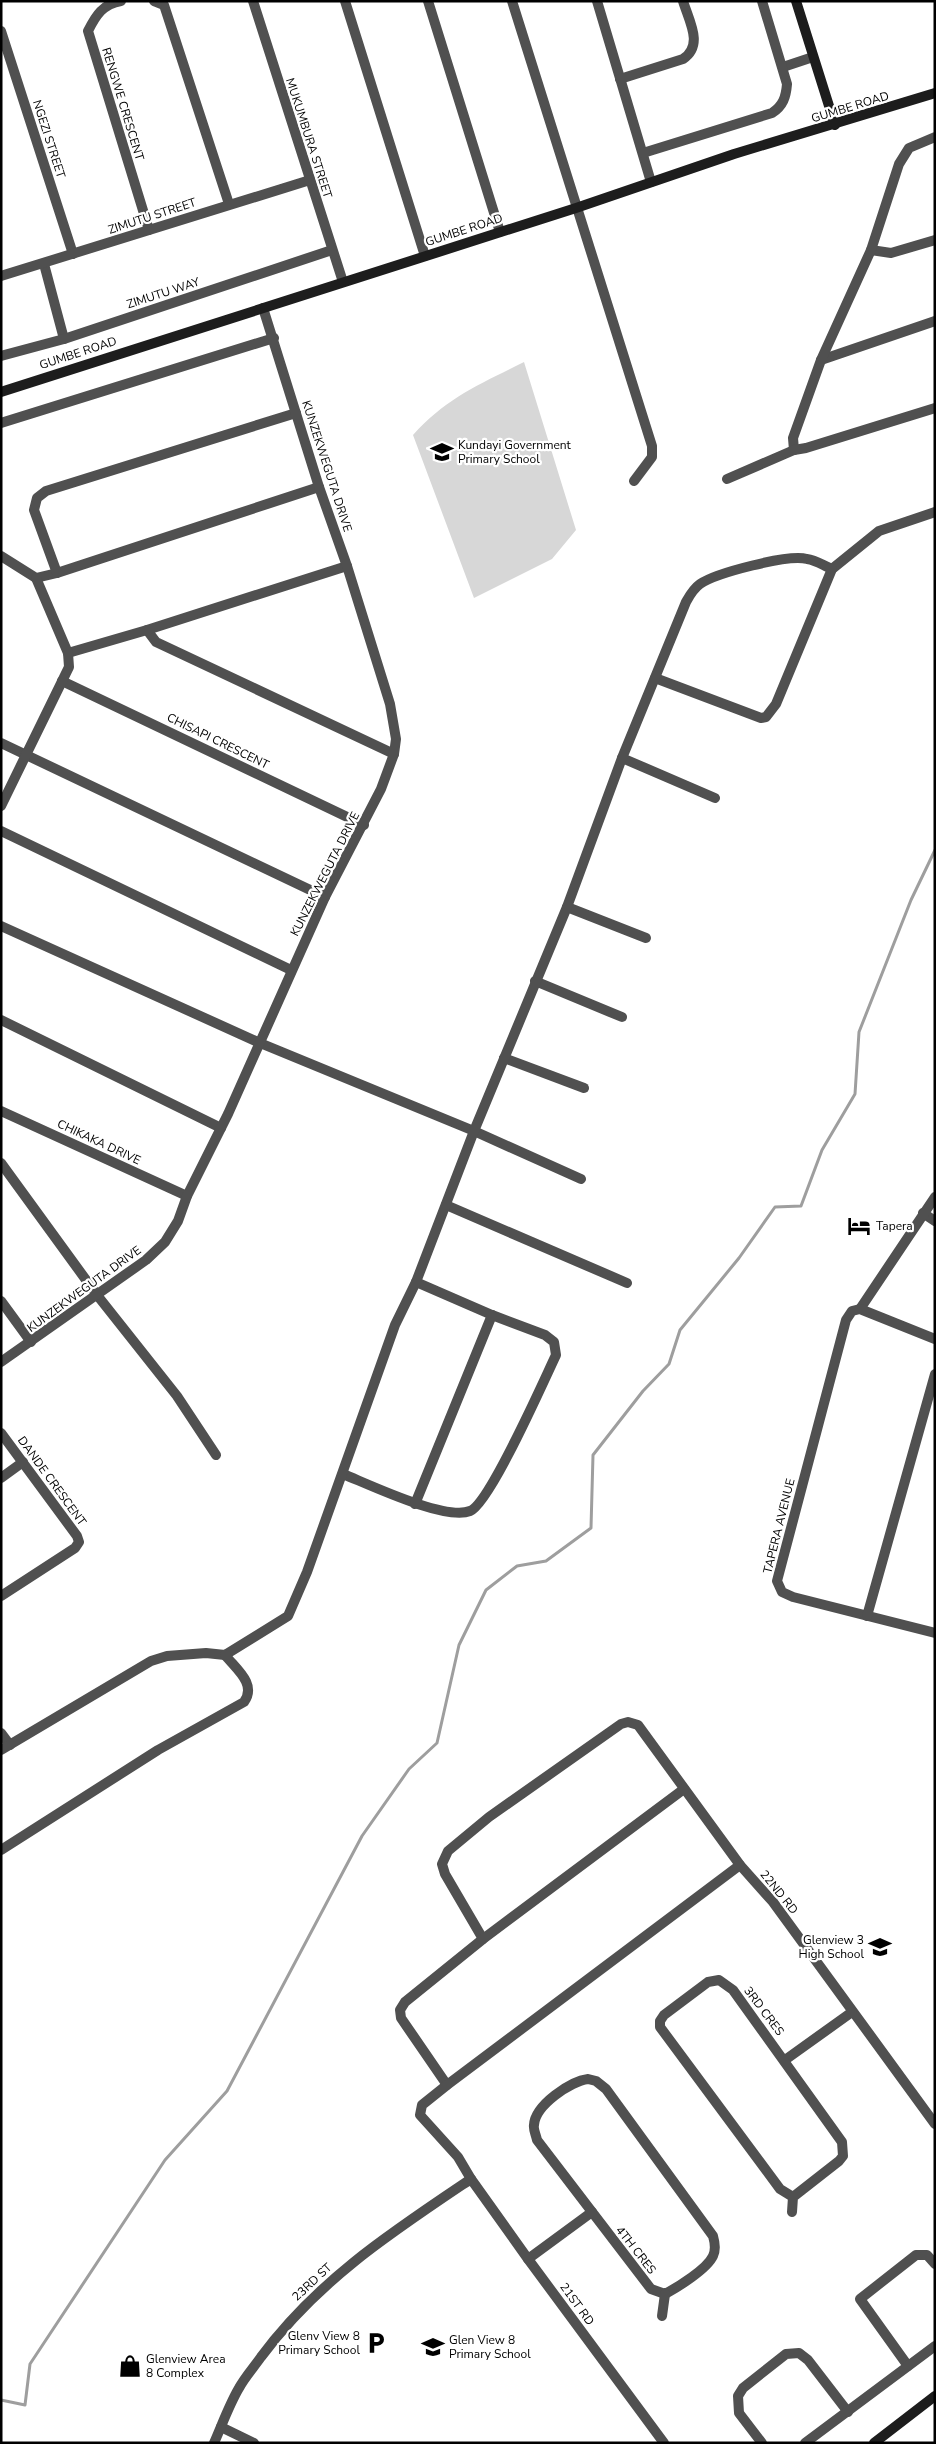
<svg xmlns="http://www.w3.org/2000/svg" width="936" height="2444" font-family="'Nunito Sans',sans-serif">
	<style>
		.green { fill: #d7d7d7 }
		.lines { fill: none; stroke-linecap: round; stroke-linejoin: round }
		.stream { stroke: #9e9e9e; stroke-width: 3 }
		.street { stroke: #505050; stroke-width: 10 }
		.secondary { stroke: #1d1d1d; stroke-width: 10 }
		.labels { text-anchor: middle; dominant-baseline: central; stroke-width: 4.5; stroke-linejoin: round; paint-order: stroke }
		.street-label { font-size: 12px; fill: #000; stroke: #fff }
		.poi-label { font-size: 12px; fill: #000; stroke: #fff; text-anchor: start }
	</style>
	<rect width="100%" height="100%" fill="#fff"/>
	<!-- green -->
	<path class="green" d="M524,362L576,530L552,559L474,598L413,435C446,398 480,384 524,362Z"/>
	<g class="lines">
		<!-- stream -->
		<path class="stream" d="M1,2400L25,2405L30,2364L165,2160L227,2091L362,1836L409,1769L437,1743L459,1645L486,1590L517,1566L546,1561L591,1528L593,1455L643,1391L669,1364L680,1330L739,1258L775,1207L801,1206L822,1150L855,1094L859,1032L911,900L935,850"/>
		<!-- street -->
		<g class="street">
			<path d="M121,1C103,4 96,15 88,31L149,230"/>
			<path d="M154,1L164,5L229,204"/>
			<path d="M253,1L343,282"/>
			<path d="M345,1L425,256"/>
			<path d="M428,1L500,232"/>
			<path d="M512,1L652,446V457L634,481"/>
			<path d="M597,1L651,182"/>
			<path d="M1,31L73,254"/>
			<path d="M783,67L813,57"/>
			<path d="M620,79L683,59C704,45 689,21 683,1"/>
			<path d="M643,153L772,113C783,106 786,97 787,84L762,1"/>
			<path d="M871,250L891,253L935,240"/>
			<path d="M44,264L64,339"/>
			<path d="M1,276L310,180"/>
			<path d="M1,356L64,339L332,250"/>
			<path d="M821,360L935,321"/>
			<path d="M1,423L274,338"/>
			<path d="M794,450L793,438L821,360L871,250L899,164L909,148L935,137"/>
			<path d="M727,479L794,450L806,448L935,408"/>
			<path d="M1,556L36,578L57,573L319,487"/>
			<path d="M57,573L34,510L37,498L46,491L296,413"/>
			<path d="M147,630L156,642L394,754"/>
			<path d="M68,653L147,630L347,566"/>
			<path d="M655,678L761,718L766,717L776,704L832,569L879,531L935,512"/>
			<path d="M62,681L364,825"/>
			<path d="M1,743L325,897"/>
			<path d="M622,758L715,798"/>
			<path d="M1,806L69,667L68,653L36,578"/>
			<path d="M1,831L291,970"/>
			<path d="M567,907L646,938"/>
			<path d="M1,926L260,1043L474,1131L581,1179"/>
			<path d="M535,981L622,1017"/>
			<path d="M1,1020L221,1128"/>
			<path d="M504,1058L584,1088"/>
			<path d="M1,1111L187,1196"/>
			<path d="M1,1163L97,1295L177,1396L216,1455"/>
			<path d="M446,1205L627,1283"/>
			<path d="M923,1213L935,1221"/>
			<path d="M1,1301L31,1342"/>
			<path d="M860,1309L935,1197"/>
			<path d="M935,1339L860,1309L852,1311L846,1320L777,1581L782,1592L793,1597L935,1633"/>
			<path d="M1,1362L146,1260L165,1242L178,1221L187,1196L228,1114L325,897L381,789L394,754L396,739L390,704L347,566L319,487L263,308"/>
			<path d="M1,1433L77,1536L79,1542L75,1548L1,1596"/>
			<path d="M343,1474C368,1484 445,1521 470,1511C490,1503 544,1380 556,1355L554,1342L545,1335L492,1315L416,1282"/>
			<path d="M1,1478L23,1462"/>
			<path d="M415,1504L492,1315"/>
			<path d="M867,1616L935,1374"/>
			<path d="M1,1733L10,1745"/>
			<path d="M1,1750L151,1661L167,1656L206,1653L225,1655L288,1616L307,1572L395,1325L416,1282L474,1131L567,907L622,758L686,602C690,595 693,589 700,584C716,573 788,554 807,559C816,560 824,566 832,569"/>
			<path d="M1,1850L158,1750L244,1702C257,1684 236,1669 225,1655"/>
			<path d="M483,1939L445,1874L442,1864L448,1851L489,1817L621,1724L628,1722L638,1725L740,1865L773,1902L935,2124"/>
			<path d="M785,2060L852,2012"/>
			<path d="M588,2079L596,2081L606,2089L713,2236C715,2243 716,2250 713,2256C707,2269 678,2287 665,2294L651,2289L537,2140C536,2135 533,2129 534,2125C535,2105 571,2081 588,2079Z"/>
			<path d="M447,2085L401,2018L400,2010L405,2002L483,1939L684,1789"/>
			<path d="M792,2212L793,2197L780,2189L660,2027V2021L664,2015L708,1982L719,1980L733,1990L842,2142L843,2156L839,2161L793,2197"/>
			<path d="M528,2259L592,2212"/>
			<path d="M662,2316L665,2294"/>
			<path d="M908,2366L860,2299L916,2255H927L935,2264"/>
			<path d="M221,2427L254,2443"/>
			<path d="M214,2443C222,2425 229,2405 239,2388C245,2377 254,2367 261,2357C318,2280 392,2232 471,2179"/>
			<path d="M664,2443L528,2259L471,2179L458,2157L420,2115L422,2105L447,2085L740,1865"/>
			<path d="M762,2443L739,2413L738,2396L743,2388L786,2354L799,2353L808,2360L848,2412"/>
			<path d="M805,2443L935,2346"/>
		</g>
		<!-- secondary -->
		<g class="secondary">
			<path d="M796,1L835,125"/>
			<path d="M1,392L576,208L734,154L935,93"/>
			<path d="M874,2443L935,2396"/>
		</g>
	</g>
	<!-- icons -->
	<defs>
		<symbol id="school-bare" viewBox="-9 -9 18 18"><path d="M0-5L7-2L0 1L-7-2ZM-4 1L0 2.5L4 1V4Q0 6-4 4Z" fill="#000" stroke="#fff" stroke-width="2.5" paint-order="stroke"/></symbol>
		<symbol id="hotel-bare" viewBox="-9 -9 18 18"><path d="M-6-4.5h1.5V1H6V5H4.5V3h-9V5H-6ZM-4 0a1.8 1.8 0 1 1 3.6 0ZM.5 0V-2.5h3Q6-2.5 6 0Z" fill="#000" stroke="#fff" stroke-width="2.5" paint-order="stroke"/></symbol>
		<symbol id="parking-bare" viewBox="-9 -9 18 18"><path d="M-3.5-5.5H1a3.5 3.5 0 0 1 0 7H-1V5.5H-3.5ZM-1-3.4V-.6H.8a1.4 1.4 0 0 0 0-2.8Z" fill="#000" stroke="#fff" stroke-width="2.5" paint-order="stroke"/></symbol>
		<symbol id="shop-bare" viewBox="-9 -9 18 18"><path d="M-5-2.5h2.3a2.7 3.5 0 0 1 5.4 0H5L5.5 6h-11ZM-1.5-2.5h3a1.5 2.3 0 0 0-3 0Z" fill="#000" stroke="#fff" stroke-width="2.5" paint-order="stroke"/></symbol>
	</defs>
	<g fill-rule="evenodd">
		<use href="#school-bare" x="426" y="436" width="32" height="32"/>
		<use href="#hotel-bare" x="843" y="1210" width="32" height="32"/>
		<use href="#school-bare" x="864" y="1931" width="32" height="32"/>
		<use href="#parking-bare" x="360" y="2327" width="32" height="32"/>
		<use href="#school-bare" x="417" y="2331" width="32" height="32"/>
		<use href="#shop-bare" x="114" y="2350" width="32" height="32"/>
	</g>
	<g class="labels">
		<!-- street labels -->
		<g class="street-label">
			<text transform="translate(123 104) rotate(73)">RENGWE CRESCENT</text>
			<text transform="translate(850 107) rotate(-17)">GUMBE ROAD</text>
			<text transform="translate(309 138) rotate(72)">MUKUMBURA STREET</text>
			<text transform="translate(49 139) rotate(72)">NGEZI STREET</text>
			<text transform="translate(152 216) rotate(-18)">ZIMUTU STREET</text>
			<text transform="translate(464 230) rotate(-18)">GUMBE ROAD</text>
			<text transform="translate(163 293) rotate(-18)">ZIMUTU WAY</text>
			<text transform="translate(78 353) rotate(-18)">GUMBE ROAD</text>
			<text transform="translate(327 466) rotate(72)">KUNZEKWEGUTA DRIVE</text>
			<text transform="translate(218 741) rotate(26)">CHISAPI CRESCENT</text>
			<text transform="translate(325 874) rotate(-63)">KUNZEKWEGUTA DRIVE</text>
			<text transform="translate(99 1142) rotate(25)">CHIKAKA DRIVE</text>
			<text transform="translate(84 1289) rotate(-36)">KUNZEKWEGUTA DRIVE</text>
			<text transform="translate(52 1481) rotate(54)">DANDE CRESCENT</text>
			<text transform="translate(779 1526) rotate(-76)">TAPERA AVENUE</text>
			<text transform="translate(779 1892) rotate(51)">22ND RD</text>
			<text transform="translate(764 2011) rotate(53)">3RD CRES</text>
			<text transform="translate(636 2250) rotate(52)">4TH CRES</text>
			<text transform="translate(312 2282) rotate(-43)">23RD ST</text>
			<text transform="translate(577 2304) rotate(54)">21ST RD</text>
		</g>
		<!-- poi labels -->
		<g class="poi-label">
			<text x="458" y="445">Kundayi Government<tspan x="458" dy="14">Primary School</tspan></text>
			<text x="876" y="1226">Tapera</text>
			<text x="864" y="1940" text-anchor="end">Glenview 3<tspan x="864" dy="14">High School</tspan></text>
			<text x="360" y="2336" text-anchor="end">Glenv View 8<tspan x="360" dy="14">Primary School</tspan></text>
			<text x="449" y="2340">Glen View 8<tspan x="449" dy="14">Primary School</tspan></text>
			<text x="146" y="2359">Glenview Area<tspan x="146" dy="14">8 Complex</tspan></text>
		</g>
	</g>
	<!-- border -->
	<rect width="936" height="2444" fill="none" stroke="#000000" stroke-width="5"/>
</svg>
